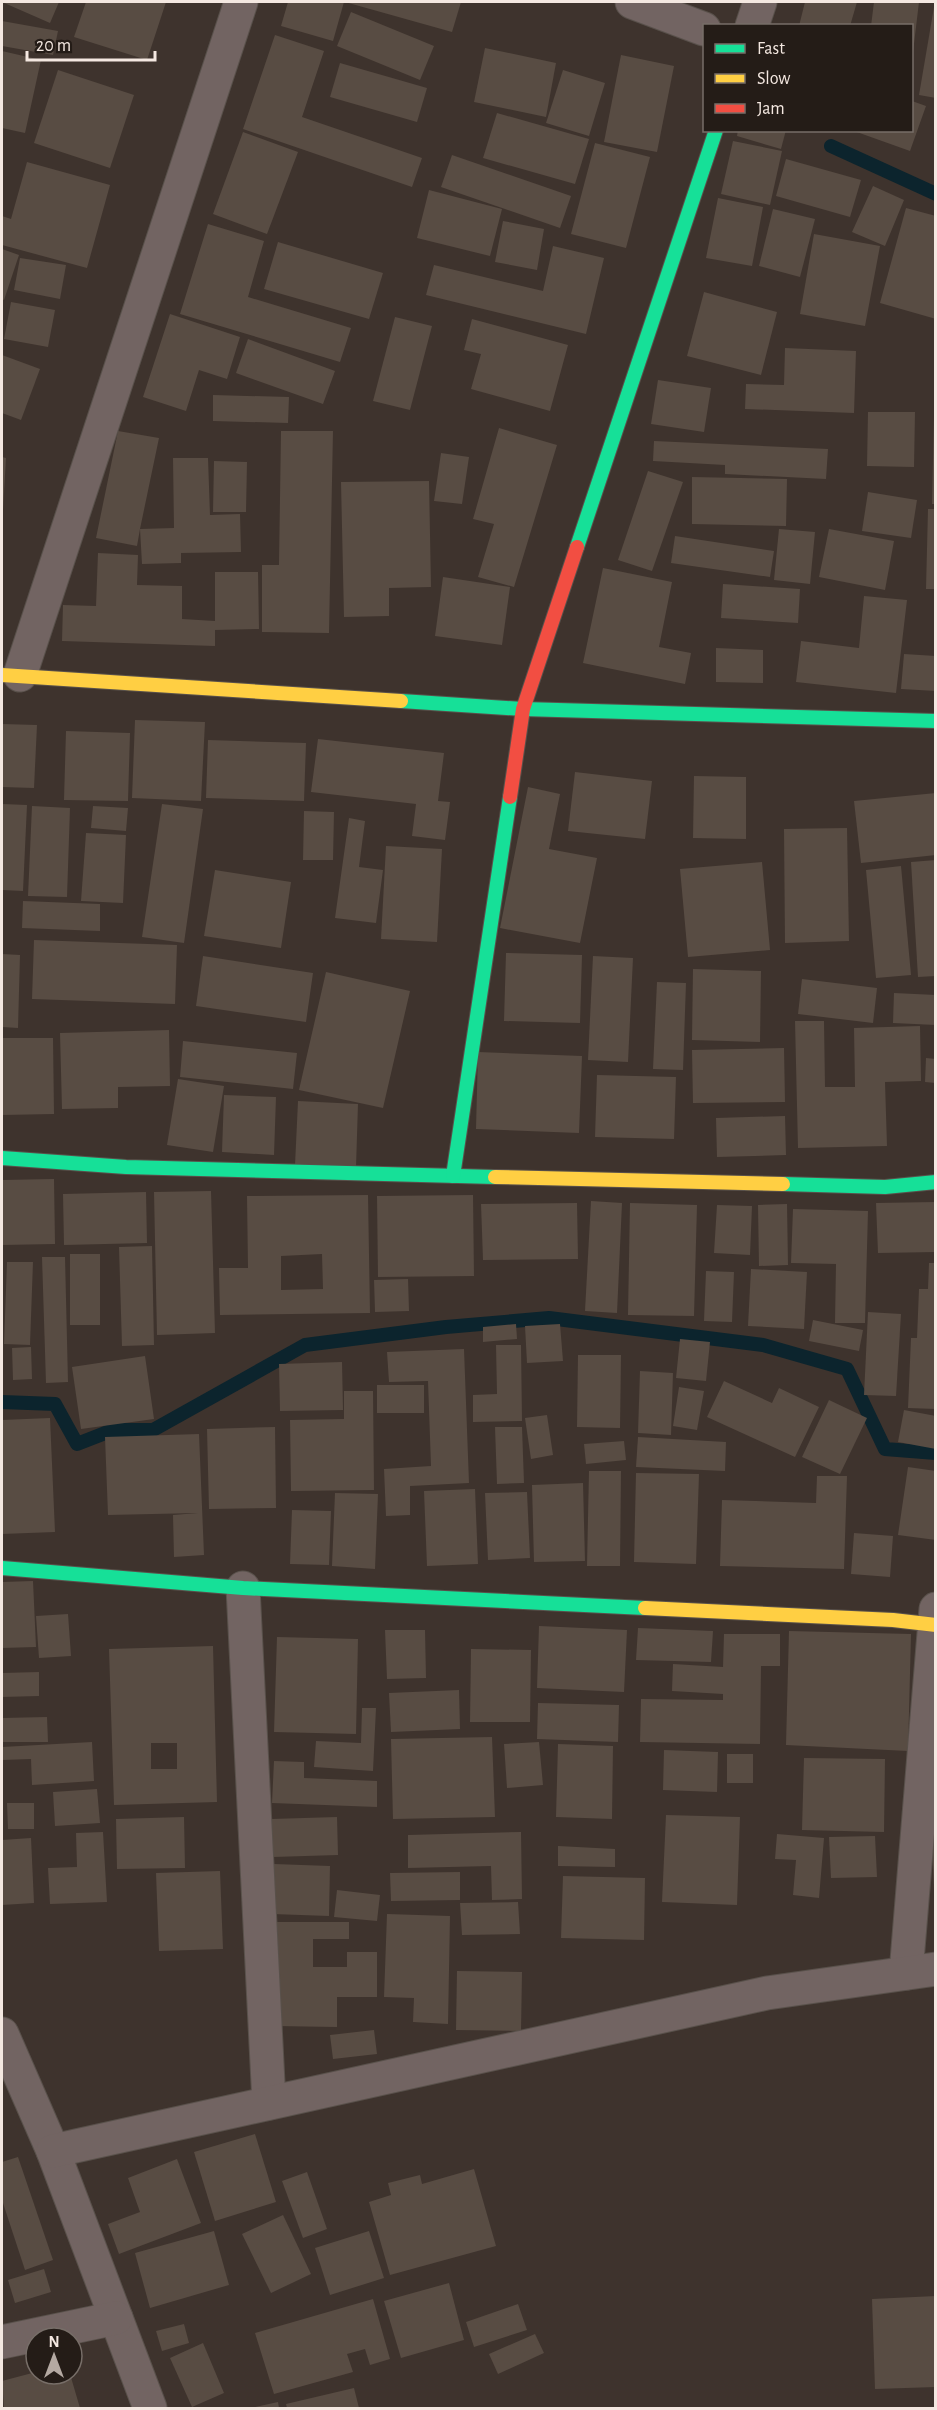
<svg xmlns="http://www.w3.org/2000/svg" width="937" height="2410" font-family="'Alegreya Sans',sans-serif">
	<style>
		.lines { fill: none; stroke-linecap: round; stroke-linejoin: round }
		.stream { stroke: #0c242d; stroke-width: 14 }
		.building { fill: #584c43; fill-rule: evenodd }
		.street-casing { stroke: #59514b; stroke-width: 35 }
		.fast-casing { stroke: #59514b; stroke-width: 16 }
		.slow-casing { stroke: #59514b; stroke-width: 16 }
		.jam-casing { stroke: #59514b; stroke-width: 16 }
		.street { stroke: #726462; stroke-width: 33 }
		.fast { stroke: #16e098; stroke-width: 14 }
		.slow { stroke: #ffcf43; stroke-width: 14 }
		.jam { stroke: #f24e42; stroke-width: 14 }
	</style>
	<rect width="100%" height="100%" fill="#3e332d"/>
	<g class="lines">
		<!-- stream -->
		<g class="stream">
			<path d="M831,146L936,194"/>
			<path d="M2,1402L55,1404L77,1444L113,1430H153L305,1345L446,1327L549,1318L763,1345L847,1369L885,1449L936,1453"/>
		</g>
	</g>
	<!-- building -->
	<g class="building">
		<path d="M2,2H59L50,23Z"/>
		<path d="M86,2H166L147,60L74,37Z"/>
		<path d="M288,2H344L333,41L281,26Z"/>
		<path d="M345,2H461L452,32Z"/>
		<path d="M805,2H857L850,26H799Z"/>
		<path d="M874,2H919L913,52L912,26H871Z"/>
		<path d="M934,7H936V98L919,95Z"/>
		<path d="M351,12L434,46L420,80L337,46Z"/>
		<path d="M2,21L58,31L53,55L2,46Z"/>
		<path d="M275,35L324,51L302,117L422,158L412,187L243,129Z"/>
		<path d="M485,48L556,63L546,117L474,102Z"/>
		<path d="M2,51L41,60L25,133L2,128Z"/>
		<path d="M621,55L674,66L657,152L604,142Z"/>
		<path d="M340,63L427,88L417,122L330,97Z"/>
		<path d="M58,70L134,95L110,168L34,143Z"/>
		<path d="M563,70L605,83L589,136L546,123Z"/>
		<path d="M912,101L926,106L910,151L854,131L912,130Z"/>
		<path d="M497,113L589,139L575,184L483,158Z"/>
		<path d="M738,130H786L781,149L737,136Z"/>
		<path d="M243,132L298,152L267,234L213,214Z"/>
		<path d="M733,141L782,151L770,205L721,194Z"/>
		<path d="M595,143L650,157L626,248L571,234Z"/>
		<path d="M452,155L571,196L560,228L441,187Z"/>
		<path d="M786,159L861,180L850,217L776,196Z"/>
		<path d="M27,162L110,185L87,268L2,245V216L11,219Z"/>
		<path d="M873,186L904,200L885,246L852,232Z"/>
		<path d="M429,190L502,209L490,256L417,238Z"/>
		<path d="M718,198L763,207L752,266L706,258Z"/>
		<path d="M906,208L936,216V319L880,303Z"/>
		<path d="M773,209L815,219L800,277L759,266Z"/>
		<path d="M503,221L544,229L537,270L495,262Z"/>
		<path d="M208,224L264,241L248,297L351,328L340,362L180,314Z"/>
		<path d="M814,234L880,246L865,326L800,314Z"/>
		<path d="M278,242L383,273L369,319L264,289Z"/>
		<path d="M553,246L604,258L586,334L426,295L434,265L543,291Z"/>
		<path d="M2,249L19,255L4,300L2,299Z"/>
		<path d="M20,258L66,265L60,299L14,290Z"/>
		<path d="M704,292L777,312L761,375L687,356Z"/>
		<path d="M11,302L55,310L48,347L4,339Z"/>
		<path d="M170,314L240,337L227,379L199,370L186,411L143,397Z"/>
		<path d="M395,317L432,326L410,410L373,401Z"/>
		<path d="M472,319L568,345L550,411L471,389L481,354L464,350Z"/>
		<path d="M248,339L335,371L323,404L236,373Z"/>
		<path d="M785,348L856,351L854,413L745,409L746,384L784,385Z"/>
		<path d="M2,355L40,369L21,420L2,413Z"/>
		<path d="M658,380L711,388L704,432L651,424Z"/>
		<path d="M213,395L289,397L288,423L213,421Z"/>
		<path d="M868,412H915L914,467L867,466Z"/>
		<path d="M934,416H936V504H932Z"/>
		<path d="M499,428L557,445L514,587L478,577L494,524L473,519Z"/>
		<path d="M118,431L159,438L140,529L174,528L173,458H208L210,515L240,514L241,552L181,553V563L142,564L140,529L137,546L96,538Z"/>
		<path d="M281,431H333L329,633L262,632V565H279Z"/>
		<path d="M654,441L828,449L826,479L725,474V465L653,461Z"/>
		<path d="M441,453L469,457L462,504L434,501Z"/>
		<path d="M2,457L6,458L3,510H2Z"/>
		<path d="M214,461L247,462L246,512H213Z"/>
		<path d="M648,471L683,482L652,571L618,560Z"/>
		<path d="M692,477L787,479L786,526L692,524Z"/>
		<path d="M429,481L431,587L389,588V616L344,617L341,482Z"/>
		<path d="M868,492L917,500L911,538L862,531Z"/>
		<path d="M928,509H936V589H926Z"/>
		<path d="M779,529L815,532L810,584L774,580Z"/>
		<path d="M829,529L894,541L885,590L819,577Z"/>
		<path d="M675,536L774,551L770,577L671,563Z"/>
		<path d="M98,553L138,555L137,585L182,586V619L215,621V572H258L259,629L215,630V646L62,641L63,605L96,606Z"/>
		<path d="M603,568L672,582L659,647L691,653L685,684L583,663Z"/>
		<path d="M443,577L510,587L502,645L435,636Z"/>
		<path d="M723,584L800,589L798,623L721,618Z"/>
		<path d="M864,596L907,600L896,693L796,682L801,641L859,648Z"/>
		<path d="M716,648L763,650V683L716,682Z"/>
		<path d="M904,654L936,656V691L901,689Z"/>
		<path d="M135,720L205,722L201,801L132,798Z"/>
		<path d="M2,724L37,725L34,788L2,787Z"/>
		<path d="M66,731L130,733L128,801L64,800Z"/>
		<path d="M318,739L444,753L438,801L450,802L445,840L412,836L416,804L311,792Z"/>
		<path d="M208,740L306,743L304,801L206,798Z"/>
		<path d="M575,772L652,781L645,839L568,831Z"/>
		<path d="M694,776L746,777V839L693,838Z"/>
		<path d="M528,787L560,794L549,849L597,858L580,943L500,928Z"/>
		<path d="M936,793V855L861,863L854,801Z"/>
		<path d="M2,804L27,805L23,891L2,890Z"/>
		<path d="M162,804L203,809L184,943L142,937Z"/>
		<path d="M32,806L70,808L67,897L28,896Z"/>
		<path d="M93,806L128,808L126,831L91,828Z"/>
		<path d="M304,811L334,812L333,860H303Z"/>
		<path d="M349,818L365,821L359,867L383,870L376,923L335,918Z"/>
		<path d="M847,828L849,941L785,943L784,829Z"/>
		<path d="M86,833L126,835L123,903L81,901Z"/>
		<path d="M386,846L442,849L437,942L381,939Z"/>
		<path d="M936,860V976L918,977L911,862Z"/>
		<path d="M762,862L770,950L688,957L680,869Z"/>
		<path d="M901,866L911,975L876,978L866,870Z"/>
		<path d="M215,870L291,882L281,948L204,936Z"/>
		<path d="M23,901L100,904V931L22,928Z"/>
		<path d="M34,940L177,945L175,1004L32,999Z"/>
		<path d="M506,953L582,955L580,1023L504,1021Z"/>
		<path d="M2,954L20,955L18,1028L2,1027Z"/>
		<path d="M203,956L313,973L306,1022L196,1006Z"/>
		<path d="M593,956L633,958L628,1062L588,1060Z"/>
		<path d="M693,969L761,971L760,1042L692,1040Z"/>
		<path d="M326,972L410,991L383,1108L299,1090Z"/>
		<path d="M802,979L877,988L873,1023L798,1014Z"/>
		<path d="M657,982L686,983L683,1070L653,1069Z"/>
		<path d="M894,993L936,995V1025L893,1023Z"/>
		<path d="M795,1021H824L825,1087H855L854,1028L920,1026L921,1081L885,1082L887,1146L798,1148Z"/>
		<path d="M169,1030L170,1086L118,1087V1108L62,1109L60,1033Z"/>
		<path d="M2,1038H53L54,1114L2,1115Z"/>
		<path d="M183,1041L297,1053L293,1089L180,1077Z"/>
		<path d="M784,1048L785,1102L693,1103L692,1050Z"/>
		<path d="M478,1052L582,1056L579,1133L476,1129Z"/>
		<path d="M926,1058L936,1059V1083L925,1082Z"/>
		<path d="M597,1075L676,1077L674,1139L595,1137Z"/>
		<path d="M178,1079L224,1086L213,1152L167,1145Z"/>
		<path d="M224,1095L276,1097L274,1155L222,1152Z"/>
		<path d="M298,1101L358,1104L356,1167L295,1165Z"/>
		<path d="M785,1116L786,1155L717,1157L716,1118Z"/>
		<path d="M54,1179L55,1244L2,1245V1180Z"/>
		<path d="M211,1191L215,1333L157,1335L154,1192Z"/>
		<path d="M146,1192L147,1243L64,1245L63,1194Z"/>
		<path d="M368,1195L370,1313L220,1315L219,1268H248L247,1196ZM322,1254L323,1289L281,1290V1256Z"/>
		<path d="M473,1195L474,1276L378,1277L377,1196Z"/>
		<path d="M591,1201L622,1203L617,1313L585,1311Z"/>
		<path d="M936,1202V1252L878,1253L876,1203Z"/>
		<path d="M577,1203L578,1259L483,1260L481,1204Z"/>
		<path d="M630,1203L697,1205L694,1316L628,1315Z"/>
		<path d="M787,1204L788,1265L759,1266L758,1205Z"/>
		<path d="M717,1205L752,1206L750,1255L714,1253Z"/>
		<path d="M793,1209L868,1211L865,1323H835L836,1264L791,1263Z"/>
		<path d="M152,1246L154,1345L122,1346L119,1247Z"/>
		<rect x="70" y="1254" width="30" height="71"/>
		<path d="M42,1257H65L68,1382L46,1383Z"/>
		<path d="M7,1262H33L30,1345L4,1344Z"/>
		<path d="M929,1263H936V1409L908,1408L911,1338H917L919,1289H928Z"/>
		<path d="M751,1269L807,1272L804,1329L748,1326Z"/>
		<path d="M706,1271L734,1272L732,1322L704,1321Z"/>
		<path d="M408,1279L409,1311L375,1312L374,1280Z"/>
		<path d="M868,1312L901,1314L896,1396L864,1395Z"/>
		<path d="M813,1320L863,1330L859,1351L809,1341Z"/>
		<path d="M516,1324L517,1339L483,1342V1327Z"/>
		<path d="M560,1324L563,1361L527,1363L525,1326Z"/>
		<path d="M680,1339L710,1342L706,1381L676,1378Z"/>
		<path d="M496,1345H521L522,1421L473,1422V1395L497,1394Z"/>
		<path d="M31,1347L32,1379L13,1380L12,1348Z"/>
		<path d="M464,1349L469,1483L410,1486V1515L386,1516L384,1469L431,1466L428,1381L389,1382L387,1352Z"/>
		<path d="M578,1355H621L620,1428L577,1427Z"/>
		<path d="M145,1356L154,1419L81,1429L72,1367Z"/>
		<path d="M342,1362L343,1410L280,1411L279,1364Z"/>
		<path d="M640,1371L673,1373L671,1435L638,1433Z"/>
		<path d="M724,1381L772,1403L779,1388L819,1407L795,1457L707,1417Z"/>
		<rect x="377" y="1385" width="47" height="28"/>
		<path d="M679,1387L704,1391L697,1430L673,1426Z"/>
		<path d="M344,1391H373L374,1490L291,1491L290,1420L344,1419Z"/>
		<path d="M829,1400L867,1418L840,1474L802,1457Z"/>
		<path d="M904,1410L936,1416V1449L898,1442Z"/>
		<path d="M547,1415L553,1455L531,1459L525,1418Z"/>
		<path d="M50,1418L55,1532L2,1534V1420Z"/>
		<path d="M275,1427L276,1508L209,1509L207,1429Z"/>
		<path d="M495,1427H522L524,1483L497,1484Z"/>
		<path d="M199,1434L204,1555L174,1557L173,1515L198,1513L108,1515L105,1437Z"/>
		<path d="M638,1437L726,1442L725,1471L636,1467Z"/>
		<path d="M624,1441L626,1460L586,1464L584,1444Z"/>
		<path d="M908,1467L936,1471V1540L898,1535Z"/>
		<path d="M589,1471H621L620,1566H587Z"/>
		<path d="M636,1473L699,1474L696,1564L634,1562Z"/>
		<path d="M817,1476H847L844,1569L720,1566L722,1500L816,1503Z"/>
		<path d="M583,1483L585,1561L534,1562L532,1485Z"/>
		<path d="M475,1489L478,1564L427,1566L424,1491Z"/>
		<path d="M527,1492L530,1558L488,1560L485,1493Z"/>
		<path d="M335,1493L378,1494L375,1569L332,1566Z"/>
		<path d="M292,1510L331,1511L329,1565L290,1564Z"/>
		<path d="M854,1533L893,1536L890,1577L851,1574Z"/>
		<path d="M33,1581L36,1647L2,1648V1582Z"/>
		<path d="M68,1614L71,1656L39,1658L36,1616Z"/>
		<path d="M539,1626L627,1630L624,1692L537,1688Z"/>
		<path d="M638,1628L713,1631L711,1662L636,1660Z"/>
		<path d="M385,1630H425L426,1678L387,1679Z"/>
		<path d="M789,1631L911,1634L908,1751L786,1745Z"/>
		<path d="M724,1634H780V1666H761L760,1744L640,1742L641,1699L723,1700V1694L672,1691L673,1664L723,1667Z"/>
		<path d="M277,1637L358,1639L356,1734L274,1732Z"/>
		<path d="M213,1646L217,1802L114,1805L109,1649ZM151,1743H177V1769H151Z"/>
		<path d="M471,1649L531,1650L530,1722H470Z"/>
		<path d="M39,1672V1696L2,1697V1673Z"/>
		<path d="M459,1690L460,1729L391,1732L389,1693Z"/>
		<path d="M538,1703L619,1705L618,1742L537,1739Z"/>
		<path d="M362,1708H376L373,1771L314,1767L316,1741L361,1743Z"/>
		<path d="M47,1717L48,1742H2V1718Z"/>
		<path d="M492,1737L495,1817L393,1819L391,1739Z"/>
		<path d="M92,1742L94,1781L32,1785L31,1759L2,1760V1747Z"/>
		<path d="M539,1742L543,1785L507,1788L504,1744Z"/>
		<path d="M558,1744L613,1746L612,1819L556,1817Z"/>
		<path d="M664,1750L718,1752L717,1792L663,1790Z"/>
		<rect x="727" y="1754" width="26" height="29"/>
		<path d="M804,1758L885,1759L884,1832L802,1830Z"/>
		<path d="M274,1761L304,1762V1778L377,1781V1807L272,1803Z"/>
		<path d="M97,1789L100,1823L55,1826L53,1792Z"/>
		<path d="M7,1803H34V1829H8Z"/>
		<path d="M666,1815L740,1817L737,1905L662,1902Z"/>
		<path d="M184,1817L185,1868L117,1869L116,1819Z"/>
		<path d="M337,1817L338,1855L273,1857L271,1819Z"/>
		<path d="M103,1832L107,1902L50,1904L48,1868L77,1867L76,1833Z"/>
		<path d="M521,1832L522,1899L492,1900L491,1866L408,1868V1835Z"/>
		<path d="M777,1834L824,1838L819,1898L793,1895L796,1860L775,1859Z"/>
		<path d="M875,1836L877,1877L831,1878L829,1837Z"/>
		<path d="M31,1838L34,1903L2,1905V1840Z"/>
		<path d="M936,1841V1890H934L932,1842Z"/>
		<path d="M558,1846L615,1849V1867L558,1866Z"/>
		<path d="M274,1864L330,1866L329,1916L272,1914Z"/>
		<path d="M220,1871L223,1949L159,1951L156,1873Z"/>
		<path d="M460,1872V1900L391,1901L390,1873Z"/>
		<path d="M563,1876L645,1878L644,1940L561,1938Z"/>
		<path d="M337,1890L380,1895L377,1921L334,1917Z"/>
		<path d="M518,1902L520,1934L462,1935L460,1903Z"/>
		<path d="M387,1914L450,1916L448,2024L413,2022L414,1998L384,1997Z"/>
		<path d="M276,1922H349V1939H313V1967H347V1952H377V1997H337V2027L274,2026Z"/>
		<path d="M457,1971L522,1972L521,2031L456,2030Z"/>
		<path d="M374,2030L377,2054L333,2059L330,2035Z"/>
		<path d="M255,2134L276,2202L215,2221L194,2152Z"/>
		<path d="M18,2157L53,2260L25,2270L2,2200V2162Z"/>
		<path d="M177,2159L201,2223L119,2254L108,2224L140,2212L128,2178Z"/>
		<path d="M474,2169L496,2246L390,2275L369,2202L391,2195L388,2183L420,2175L422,2184Z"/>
		<path d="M307,2172L327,2229L303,2238L282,2181Z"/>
		<path d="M283,2215L311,2274L271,2293L242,2234Z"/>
		<path d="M214,2231L229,2285L150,2308L135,2253Z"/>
		<path d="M369,2231L384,2278L330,2295L315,2248Z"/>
		<path d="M44,2269L51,2292L15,2303L8,2280Z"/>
		<path d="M449,2283L464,2340L401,2358L384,2301Z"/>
		<path d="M936,2296V2387L875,2389L872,2299Z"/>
		<path d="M373,2299L390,2359L370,2365L365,2349L347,2354L353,2372L274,2394L255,2333Z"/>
		<path d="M518,2304L527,2330L474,2347L466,2322Z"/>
		<path d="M184,2324L189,2343L162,2351L156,2331Z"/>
		<path d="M535,2334L544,2353L498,2374L489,2354Z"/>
		<path d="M203,2343L224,2393L192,2407L170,2358Z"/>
		<path d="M36,2372V2374H70L80,2408H4L2,2381Z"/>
		<path d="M354,2388L359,2408H287L286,2404Z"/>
		<path d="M278,2402L279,2408H251Z"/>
	</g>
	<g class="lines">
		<defs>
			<g id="street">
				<path d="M632,2L704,29"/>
				<path d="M752,26L760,2"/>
				<path d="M20,675L241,2"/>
				<path d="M243,1588L269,2103"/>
				<path d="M906,1973L936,1609"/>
				<path d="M2,2034L53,2151L150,2408"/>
				<path d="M53,2151L767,1993L936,1969"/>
				<path d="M2,2342L116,2318"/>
			</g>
			<g id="fast">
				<path d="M577,547L716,130"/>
				<path d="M401,701L523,709L936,721"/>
				<path d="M2,1158L126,1167L495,1177"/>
				<path d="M453,1176L510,797"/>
				<path d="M783,1184L885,1187L936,1182"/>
				<path d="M2,1568L243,1588L645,1608"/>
			</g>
			<g id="slow">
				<path d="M2,675L401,701"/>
				<path d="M495,1177L783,1184"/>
				<path d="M645,1608L893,1620L936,1625"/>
			</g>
			<path id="jam" d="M510,797L523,709L577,547"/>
		</defs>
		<!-- street casing -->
		<use href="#street" class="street-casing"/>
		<!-- fast casing -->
		<use href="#fast" class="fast-casing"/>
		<!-- slow casing -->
		<use href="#slow" class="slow-casing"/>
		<!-- jam casing -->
		<use href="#jam" class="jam-casing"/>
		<!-- street -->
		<use href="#street" class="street"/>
		<!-- fast -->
		<use href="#fast" class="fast"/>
		<!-- slow -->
		<use href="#slow" class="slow"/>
		<!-- jam -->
		<use href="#jam" class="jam"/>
	</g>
	<!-- border -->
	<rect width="937" height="2410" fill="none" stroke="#f4e8e1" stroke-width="6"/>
	<!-- legend -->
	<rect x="703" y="24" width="210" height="108" fill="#241c17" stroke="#776e68" stroke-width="1.5"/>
	<rect x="715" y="44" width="30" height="9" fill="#16e098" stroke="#776e68" stroke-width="1.5"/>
	<text x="757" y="54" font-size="18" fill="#f4e8e1">Fast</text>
	<rect x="715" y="74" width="30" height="9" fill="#ffcf43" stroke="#776e68" stroke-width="1.5"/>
	<text x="757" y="84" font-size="18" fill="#f4e8e1">Slow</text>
	<rect x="715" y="104" width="30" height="9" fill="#f24e42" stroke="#776e68" stroke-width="1.5"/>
	<text x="757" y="114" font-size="18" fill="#f4e8e1">Jam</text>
	<!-- north arrow -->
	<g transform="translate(54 2356)"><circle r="28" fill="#241c17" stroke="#776e68" stroke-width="1.5"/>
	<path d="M0-4.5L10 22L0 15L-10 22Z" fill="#b4a9a2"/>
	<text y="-9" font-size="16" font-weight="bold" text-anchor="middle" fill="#f4e8e1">N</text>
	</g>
	<!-- scale -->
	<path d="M27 51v9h128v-9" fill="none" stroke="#f4e8e1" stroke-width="3"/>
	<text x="36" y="51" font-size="18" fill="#f4e8e1" stroke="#241c17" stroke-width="4.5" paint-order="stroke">20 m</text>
</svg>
